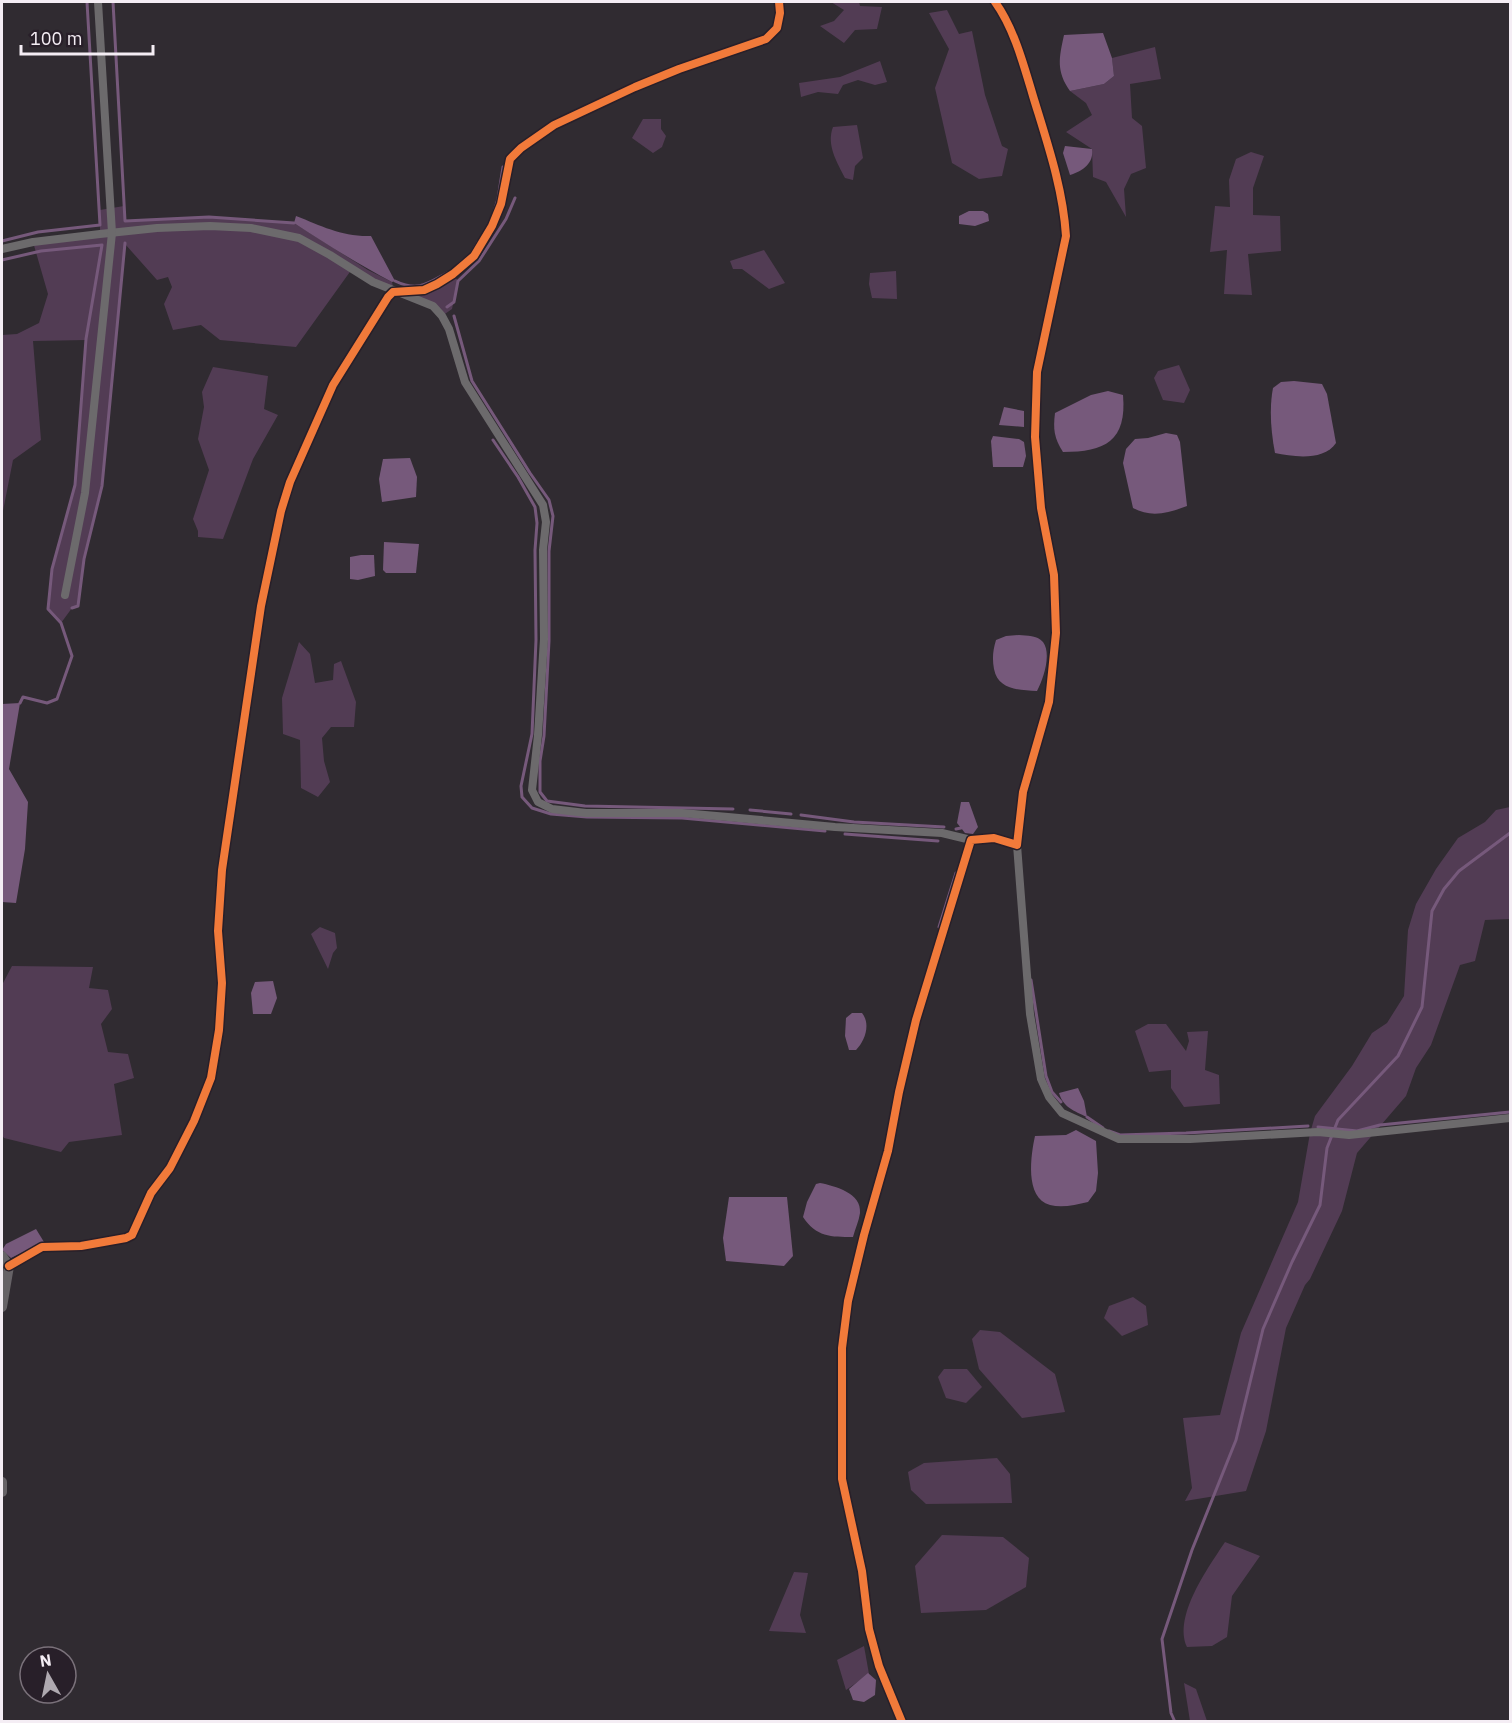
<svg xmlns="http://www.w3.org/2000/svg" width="1512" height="1723" font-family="'IBM Plex Sans',sans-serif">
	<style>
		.green { fill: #523c54 }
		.water { fill: #76597b }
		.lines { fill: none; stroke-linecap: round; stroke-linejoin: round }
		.stream { stroke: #76597b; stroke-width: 3 }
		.street { stroke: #6c6a6c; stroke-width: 8 }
		.secondary { stroke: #666266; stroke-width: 10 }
		.cycleway-casing { stroke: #281f29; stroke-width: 11 }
		.cycleway { stroke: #f17a3a; stroke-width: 8 }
	</style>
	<rect width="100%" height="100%" fill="#302b31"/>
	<!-- green -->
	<g class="green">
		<path d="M831,2H859L860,6L882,7L877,29L855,30L844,43L820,26L834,21L844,10Z"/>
		<path d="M947,10L959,34L972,31L985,95L1002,146L1008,149L1002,176L979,179L952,163L935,88L949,49L929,13Z"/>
		<path d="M1155,47L1161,79L1130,84L1132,118L1142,126L1146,168L1131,174L1124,189L1126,217L1106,182L1093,177L1092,149L1066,132L1092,115L1086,103L1070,91L1104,84L1114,76L1112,58Z"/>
		<path d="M880,61L887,82L875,85L858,80L843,85L838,94L818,92L801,97L799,83L840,77Z"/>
		<path d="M643,119H661V129L666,136L662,147L653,153L632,138Z"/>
		<path d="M857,125L863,158L855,166L853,180L845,178C837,162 826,145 833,127Z"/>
		<path d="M1251,152L1264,156L1253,188V215L1280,216L1281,251L1248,254L1252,295L1224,294L1227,250L1210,252L1215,206L1230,207L1229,180L1236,159Z"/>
		<path d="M124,206L126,221L209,217L294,223L368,270L392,282L394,292L424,290L453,274L458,281L452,309L442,316C427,301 409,299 390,290C377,284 364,277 352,269L296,347L220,340L201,325L173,330L164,304L172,287L168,277L157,280L125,244L102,486L84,559L78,606L72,608L61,623L48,609L52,569L75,485L86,340L33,341L41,440L13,460L2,516V335L17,334L39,323L48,294L33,242L100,234V210Z"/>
		<path d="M764,250L785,283L769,289L742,269H733L730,261Z"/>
		<path d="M896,271L897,299L872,298L869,284L870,273Z"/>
		<path d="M1179,365L1190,390L1184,403L1163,400L1154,378L1158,371Z"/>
		<path d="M213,367L268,376L264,409L278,415L253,459L223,539L198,537V531L193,519L209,470L198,439L204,407L202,392Z"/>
		<path d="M299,642L310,654L315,683L333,680L334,664L341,661L356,702L354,727H331L322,738L324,761L330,782L318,797L301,788L300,740L283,734L282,698Z"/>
		<path d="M1510,807V919L1485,920L1475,961L1460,965L1431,1045L1416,1068L1406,1096L1357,1153L1342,1211L1310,1279L1305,1285L1286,1328L1266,1431L1246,1491L1185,1501L1192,1488L1183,1418L1220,1415L1241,1333L1298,1202L1310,1133L1315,1116L1352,1066L1372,1033L1387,1023L1404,996L1408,930L1416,904L1436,869L1458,838L1485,822L1496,810Z"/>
		<path d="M320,927L335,933L337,948L333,953L328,969L311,934Z"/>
		<path d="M12,966L93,967L89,988L108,990L112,1009L101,1024L108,1052L128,1054L134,1078L114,1084L122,1135L69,1142L61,1152L4,1138L2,1135V985Z"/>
		<path d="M1148,1024H1166L1186,1051L1189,1041L1187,1032L1208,1031L1205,1070L1219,1075L1220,1104L1184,1107L1171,1088V1070L1149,1072L1135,1031Z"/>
		<path d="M1133,1297L1146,1306L1148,1325L1122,1336L1104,1318L1109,1306Z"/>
		<path d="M980,1330L1000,1332L1055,1374L1065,1412L1022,1418L979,1369L972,1339Z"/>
		<path d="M944,1369H967L982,1387L966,1403L946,1398L938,1377Z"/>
		<path d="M997,1458L1010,1474L1012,1503L926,1504L911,1490L908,1472L924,1463Z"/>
		<path d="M942,1535L1003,1537L1029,1558L1026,1587L986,1610L921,1613L915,1566Z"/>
		<path d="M1225,1542L1260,1556L1232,1596L1227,1637L1212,1646L1187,1647C1173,1616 1208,1568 1225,1542Z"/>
		<path d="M794,1572L808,1573L800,1615L806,1633L769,1631Z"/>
		<path d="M864,1646L869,1674L846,1690L837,1660Z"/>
		<path d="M1184,1683L1196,1689L1207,1721H1190Z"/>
	</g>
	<!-- water -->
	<g class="water">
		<path d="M1103,33L1112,58L1114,76L1104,84L1070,91C1056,71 1059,58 1064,35Z"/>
		<path d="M1065,146L1092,149C1094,163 1083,171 1070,175L1063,153Z"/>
		<path d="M969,211H983L988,214L989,221L975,226L959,224V216Z"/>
		<path d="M296,216C322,226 342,237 371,236L395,281L392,282C358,264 326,244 294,223Z"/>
		<path d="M1294,381L1322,384L1327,394L1336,443C1324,461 1294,457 1275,453C1271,432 1269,409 1273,388L1281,382Z"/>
		<path d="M1108,391L1123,395C1127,441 1105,452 1063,452C1054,438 1053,429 1055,413L1091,395Z"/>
		<path d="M1004,407L1024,411V427L999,425Z"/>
		<path d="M1166,433L1177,435L1180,442L1187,506C1169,513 1151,518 1133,508L1123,463L1126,449L1135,439L1148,438Z"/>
		<path d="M993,436L1019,439L1024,442L1026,456L1023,467H993L991,441Z"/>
		<path d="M410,458L417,477L416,497L382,502L379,479L383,459Z"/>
		<path d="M384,542L419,544L416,573H386L383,570Z"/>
		<path d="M361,555H374L375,576L358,580L350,579V557Z"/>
		<path d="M1019,635C1027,636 1037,635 1043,642C1052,654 1043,680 1037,691C1019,690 998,690 994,669C992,658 993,650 996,640L1006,636Z"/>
		<path d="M20,703L9,769L28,802L25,849L16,903L2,902V704Z"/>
		<path d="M961,802H969L978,827L973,834L965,833L957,823Z"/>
		<path d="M273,981L277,998L271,1014H253L251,993L255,982Z"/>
		<path d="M852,1013H862C871,1024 865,1041 856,1050H849L845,1036L846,1018Z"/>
		<path d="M1078,1088L1084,1101L1087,1117C1074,1111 1063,1107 1059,1093Z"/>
		<path d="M1076,1130L1096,1141L1098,1173L1096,1191L1088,1202C1075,1205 1062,1208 1050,1205C1024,1198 1031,1154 1035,1136L1066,1135Z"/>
		<path d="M820,1183C835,1186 862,1193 860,1213C859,1221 855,1229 853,1237C831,1237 816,1237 803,1217L807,1202L816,1184Z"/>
		<path d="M729,1197H787L793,1256L784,1266L726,1261L723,1238Z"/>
		<path d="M36,1229L44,1242L11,1258L2,1250L6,1244Z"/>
		<path d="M868,1673L876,1680L875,1695L864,1702L853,1700L849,1689Z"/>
	</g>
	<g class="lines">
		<!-- stream -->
		<g class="stream">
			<path d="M113,2L125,221L209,217L294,223"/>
			<path d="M494,212L498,199L503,167"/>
			<path d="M2,241L38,232L100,225L87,2"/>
			<path d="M2,260L41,251L102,245L86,339L75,485L52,569L48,609L61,623L72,656L57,699L47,703L23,697L20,703"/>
			<path d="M459,264L471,254L478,242"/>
			<path d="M395,281C418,292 427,284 447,273"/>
			<path d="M447,307L454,302L458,281L479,261L506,219L515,198"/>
			<path d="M454,316L472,381L530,473L549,500L553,516L549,551V641L544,736L540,761V792L547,801L585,806L733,809"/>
			<path d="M493,440L518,477L535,507L537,523L535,550L536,640L532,734L521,786L522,797L532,808L551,814L587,817L682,818L825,831"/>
			<path d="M72,608L78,606L84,559L102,486L125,243"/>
			<path d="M750,810L791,814"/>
			<path d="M801,815L854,822L944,827"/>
			<path d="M956,829L961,828"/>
			<path d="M845,834L938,841"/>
			<path d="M939,927L956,873"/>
			<path d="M1031,980L1046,1076L1052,1092L1061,1102"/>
			<path d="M1087,1117L1103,1128"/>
			<path d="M1318,1127L1357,1131L1380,1125L1510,1112"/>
			<path d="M1109,1131L1120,1135L1186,1133L1308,1126"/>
			<path d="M1175,1722L1171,1713L1162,1639L1192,1550L1236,1440L1263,1329L1292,1262L1320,1205L1327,1148L1338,1120L1398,1056L1422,1007L1432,911L1444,889L1459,871L1510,833"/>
		</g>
		<!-- street -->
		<g class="street">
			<path d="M2,249L33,242L100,234L157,228L210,226L251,228L299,238L330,255L373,282L433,306L442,316L449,329L465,382L543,505L546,522L543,550L544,639L538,735L532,790L538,802L552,809L586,813H682L728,817L835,827L942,833L971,840"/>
			<path d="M65,595L85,493L112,233L98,2"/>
			<path d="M1017,845L1030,1014L1041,1079L1049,1097L1062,1113L1119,1139H1190L1318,1132L1349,1135L1510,1118"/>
			<path d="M9,1266L42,1247L81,1246L126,1238L132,1235L151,1193L170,1168L194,1121L211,1078L219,1030L222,983L218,931L222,870L261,606L281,511L290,482L333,385L388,297L393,292L424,290L437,284L453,274L474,256L492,226L501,204L510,159L521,148L554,125L635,87L679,69L766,39L777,28L780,13L779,2"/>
			<path d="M902,1722L879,1666L869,1629L862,1571L842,1479V1348L848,1301L864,1235L888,1151L899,1092L916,1020L971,840L994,838L1017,845L1023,792L1049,702L1056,633L1054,575L1041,508L1035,437L1037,372L1066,236C1063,188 1047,142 1033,96C1024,66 1014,28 995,2"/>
		</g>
		<!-- secondary -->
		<g class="secondary">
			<path d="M2,1256L9,1266L2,1307"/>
			<path d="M2,1482V1492"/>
		</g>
		<defs>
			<g id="cycleway">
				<path d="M9,1266L42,1247L81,1246L126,1238L132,1235L151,1193L170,1168L194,1121L211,1078L219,1030L222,983L218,931L222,870L261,606L281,511L290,482L333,385L388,297L393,292L424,290L437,284L453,274L474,256L492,226L501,204L510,159L521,148L554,125L635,87L679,69L766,39L777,28L780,13L779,2"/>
				<path d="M902,1722L879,1666L869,1629L862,1571L842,1479V1348L848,1301L864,1235L888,1151L899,1092L916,1020L971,840L994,838L1017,845L1023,792L1049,702L1056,633L1054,575L1041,508L1035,437L1037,372L1066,236C1063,188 1047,142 1033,96C1024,66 1014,28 995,2"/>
			</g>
		</defs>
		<!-- cycleway casing -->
		<use href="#cycleway" class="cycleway-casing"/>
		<!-- cycleway -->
		<use href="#cycleway" class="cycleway"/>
	</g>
	<!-- border -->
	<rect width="1512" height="1723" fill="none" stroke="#f4edf4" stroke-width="6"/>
	<!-- north arrow -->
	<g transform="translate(48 1675) rotate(351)"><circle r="28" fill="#281f29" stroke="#7a717a" stroke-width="1.5"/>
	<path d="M0-4.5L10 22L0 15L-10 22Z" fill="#afa9b0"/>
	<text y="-9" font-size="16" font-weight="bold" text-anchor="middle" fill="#f4edf4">N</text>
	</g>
	<!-- scale -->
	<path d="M21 45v9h132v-9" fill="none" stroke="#f4edf4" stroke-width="3"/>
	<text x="30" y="45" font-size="18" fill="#f4edf4" stroke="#281f29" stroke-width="4.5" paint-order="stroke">100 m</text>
</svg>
